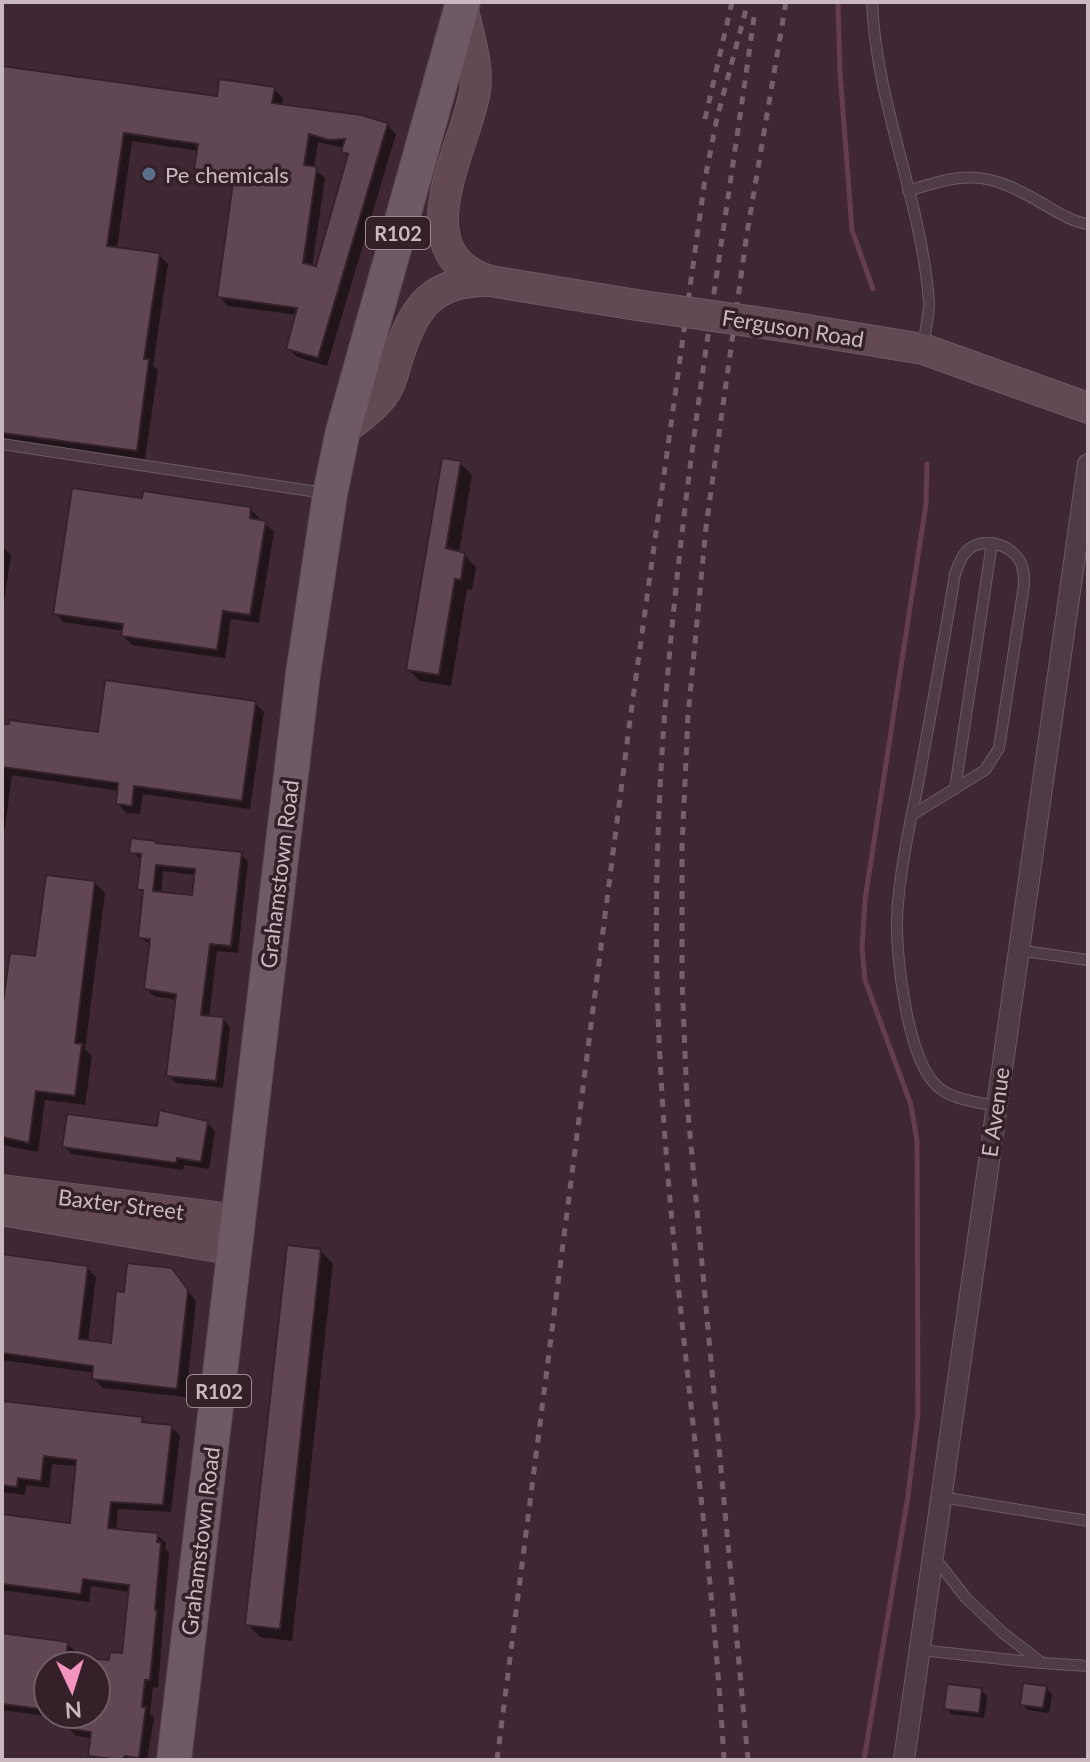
<svg xmlns="http://www.w3.org/2000/svg" width="1090" height="1762" font-family="Lato,sans-serif">
	<style>
		.shadow { fill: #0007; fill-rule: evenodd }
		.lines { fill: none; stroke-linecap: round; stroke-linejoin: round }
		.stream { stroke: #653c50; stroke-width: 5 }
		.building { fill: #614653; stroke: #37222c; stroke-width: 2; fill-rule: evenodd }
		.lane-casing { stroke: #6d5963; stroke-width: 12 }
		.street-casing { stroke: #6d5963; stroke-width: 22 }
		.secondary-casing { stroke: #6d5963; stroke-width: 32 }
		.primary-casing { stroke: #59454e; stroke-width: 36 }
		.lane { stroke: #4f3b45; stroke-width: 10 }
		.street { stroke: #4f3b45; stroke-width: 20 }
		.secondary { stroke: #624954; stroke-width: 30 }
		.primary { stroke: #6f5964; stroke-width: 34 }
		.rail { stroke: #785f6b; stroke-width: 5; stroke-dasharray: 8 8; stroke-linecap: butt }
		.secondary-bridge-casing { stroke: #6d5963; stroke-width: 32; stroke-linecap: butt }
		.secondary-bridge { stroke: #624954; stroke-width: 30 }
		.service-dot { fill: #5c6f8a; stroke: #35202a; stroke-width: 3 }
		.labels { text-anchor: middle; dominant-baseline: central; stroke-width: 7; stroke-linejoin: round; paint-order: stroke }
		.shield { fill: #35202a; stroke: #9d8a93; stroke-width: 2 }
		.shield-label { font-size: 20px; font-weight: bold; fill: #cab8c0 }
		.poi-label { font-size: 22px; fill: #cab8c0; stroke: #35202a; text-anchor: start }
		.street-label { font-size: 22px; fill: #cab8c0; stroke: #35202a }
	</style>
	<rect width="100%" height="100%" fill="#3f2733"/>
	<!-- shadow -->
	<g class="shadow">
		<path d="M2,66L219,98L274,89L283,98L282,107L387,125L396,134L327,366L297,357L288,348L298,315L228,306L219,296L235,182L205,178L196,168L199,151L132,141L117,249L159,255L168,264L153,366L158,370L145,459L2,439ZM318,142L344,148L343,151L350,158L318,268L312,267L325,178L314,169Z"/>
		<path d="M460,463L472,475L459,553L464,555L476,567L472,590L467,589L451,686L420,681L408,669Z"/>
		<path d="M250,509L259,518V522L265,523L274,532L259,623L231,619L225,658L132,645L123,636L124,631L64,622L55,613Z"/>
		<path d="M2,547L11,555L2,616Z"/>
		<path d="M255,703L264,712L250,809L143,794L140,814L127,813L118,804L119,791L12,775L2,850V726L100,735Z"/>
		<path d="M158,845L241,854L248,862L238,953L217,951L209,1018L223,1019L230,1027L223,1088L176,1083L168,1075L177,1000L154,996L146,988L151,945L140,937L145,895L139,889L142,860L132,852ZM163,871L196,875L194,897L161,894Z"/>
		<path d="M95,883L105,893L85,1049L92,1056L85,1105L45,1100L38,1152L2,1145V1013L37,958Z"/>
		<path d="M207,1123L215,1131L209,1169L184,1165L183,1170L72,1154L64,1146L159,1129Z"/>
		<path d="M320,1251L333,1263L292,1641L260,1637L247,1624Z"/>
		<path d="M2,1256L87,1268L96,1277L88,1342L113,1345L126,1295L171,1270L196,1301L186,1397L103,1388L94,1379L95,1373L2,1360Z"/>
		<path d="M2,1403L142,1419L147,1424L171,1427L180,1435L171,1512L118,1509L116,1531L157,1535L166,1543L165,1549L169,1553L158,1688L153,1687L150,1714L154,1718L147,1760H90L93,1738L76,1736L68,1728L69,1719L2,1710V1635L67,1644L76,1652L75,1658L111,1662L123,1655L130,1592L91,1586L89,1602L2,1590V1516L72,1525L77,1466L52,1464L49,1488L26,1485L25,1495L2,1492ZM48,1666H96V1714H48Z"/>
		<path d="M1046,1688L1052,1694L1049,1713L1028,1710L1022,1704Z"/>
		<path d="M981,1690L987,1696L984,1718L952,1714L946,1708Z"/>
	</g>
	<g class="lines">
		<!-- stream -->
		<g class="stream">
			<path d="M838,2L840,73L852,230L873,289"/>
			<path d="M864,1760L908,1496L918,1414L917,1141L911,1105L865,980L862,948L865,900L926,504L927,464"/>
		</g>
	</g>
	<!-- building -->
	<g class="building">
		<path d="M2,66L217,96L219,79L275,87L272,103L361,115L388,123L318,358L286,349L297,308L217,297L234,175L194,169L198,144L124,133L107,246L160,253L144,359H149L137,451L2,433ZM309,134L329,140L345,139L341,152L348,154L316,266L303,263L317,167L304,165Z"/>
		<path d="M442,458L461,461L446,548L465,553L461,580L455,579L439,675L406,670Z"/>
		<path d="M72,488L142,498L143,491L251,507L250,518L266,521L250,615L223,611L217,650L121,636L123,624L53,614Z"/>
		<path d="M105,680L256,701L242,801L134,786L132,806L116,804L118,783L2,767V724H9V720L98,732Z"/>
		<path d="M131,838L156,841V843L242,852L231,946L210,944L201,1015L224,1017L216,1081L166,1076L176,994L144,989L150,939L138,938L143,890H137L141,854L129,853ZM156,865L195,869L192,895L153,891Z"/>
		<path d="M46,875L95,881L75,1043L82,1044L75,1096L36,1091L29,1143L2,1137V1009L10,953L35,956Z"/>
		<path d="M159,1110L208,1121L201,1162L177,1158L176,1163L62,1147L67,1114L157,1126Z"/>
		<path d="M287,1245L321,1249L280,1629L245,1625Z"/>
		<path d="M2,1254L88,1266L79,1339L111,1343L116,1291L124,1292L127,1263L172,1268L188,1290L177,1389L92,1379L93,1366L2,1353Z"/>
		<path d="M2,1401L143,1417L142,1422L172,1425L163,1505L111,1502L108,1528L158,1533L157,1542L161,1543L155,1610H157L150,1680H145L142,1707H146L139,1758L125,1756L122,1760L88,1756L91,1732L65,1728L67,1714H96V1659L109,1660L110,1652L122,1653L129,1585L83,1579L81,1594L2,1584V1514L70,1523L76,1460L44,1456L41,1481L18,1478L17,1487L2,1485Z"/>
		<path d="M2,1633L68,1642L65,1666H48V1710L2,1704Z"/>
		<path d="M1023,1683L1047,1686L1043,1708L1020,1705Z"/>
		<path d="M947,1684L982,1688L979,1713L944,1709Z"/>
	</g>
	<g class="lines">
		<defs>
			<g id="lane">
				<path d="M872,2C876,105 922,201 929,303C929,317 925,332 923,346"/>
				<path d="M908,191C964,173 985,170 1038,201C1054,210 1069,221 1088,224"/>
				<path d="M2,444L324,493"/>
				<path d="M955,789L992,543"/>
				<path d="M912,815L985,770L999,748L1024,585C1024,577 1024,568 1020,561C1010,543 980,536 966,552C960,558 958,567 955,574C944,643 931,711 919,779C910,823 899,873 897,918C896,958 907,1060 938,1087C953,1100 977,1102 996,1106"/>
				<path d="M1017,950L1088,960"/>
				<path d="M941,1497L1088,1521"/>
				<path d="M934,1557L966,1598L1003,1633L1042,1663L1088,1666"/>
				<path d="M920,1650L1040,1663"/>
			</g>
			<path id="street" d="M904,1760L1088,464"/>
			<g id="secondary">
				<path d="M462,5C467,31 479,64 475,91C465,150 400,253 490,281"/>
				<path d="M783,326L923,349L1088,408"/>
				<path d="M343,431C357,419 375,408 385,392C392,382 394,369 398,357C414,306 433,280 490,281L643,306"/>
				<path d="M2,1190L240,1220"/>
				<path d="M2,1210L236,1250"/>
			</g>
			<path id="primary" d="M174,1760L303,674L330,494L343,431L463,2"/>
		</defs>
		<!-- lane casing -->
		<use href="#lane" class="lane-casing"/>
		<!-- street casing -->
		<use href="#street" class="street-casing"/>
		<!-- secondary casing -->
		<use href="#secondary" class="secondary-casing"/>
		<!-- primary casing -->
		<use href="#primary" class="primary-casing"/>
		<!-- lane -->
		<use href="#lane" class="lane"/>
		<!-- street -->
		<use href="#street" class="street"/>
		<!-- secondary -->
		<use href="#secondary" class="secondary"/>
		<!-- primary -->
		<use href="#primary" class="primary"/>
		<!-- rail -->
		<g class="rail">
			<path d="M705,119L732,2"/>
			<path d="M497,1760L630,720L705,179L717,118L748,2"/>
			<path d="M724,1760C709,1499 663,1241 657,979C650,655 710,337 754,17"/>
			<path d="M748,1760L687,1102L682,978V847L688,716L706,527L747,233L786,2"/>
		</g>
		<defs>
			<path id="secondary-bridge" d="M643,306L783,326"/>
		</defs>
		<!-- secondary-bridge casing -->
		<use href="#secondary-bridge" class="secondary-bridge-casing"/>
		<!-- secondary-bridge -->
		<use href="#secondary-bridge" class="secondary-bridge"/>
	</g>
	<!-- markers -->
	<circle class="service-dot" cx="149" cy="174" r="8"/>
	<g class="labels">
		<!-- shield labels -->
		<g class="shield">
			<rect x="366" y="217" width="64" height="32" rx="6"/>
			<rect x="187" y="1375" width="64" height="32" rx="6"/>
		</g>
		<g class="shield-label">
			<text x="398" y="233">R102</text>
			<text x="219" y="1391">R102</text>
		</g>
		<!-- poi labels -->
		<g class="poi-label">
			<text x="165" y="174">Pe chemicals</text>
		</g>
		<!-- street labels -->
		<g class="street-label">
			<text transform="translate(793 328) rotate(9)">Ferguson Road</text>
			<text transform="translate(279 874) rotate(-83)">Grahamstown Road</text>
			<text transform="translate(995 1112) rotate(-82)">E Avenue</text>
			<text transform="translate(121 1204) rotate(7)">Baxter Street</text>
			<text transform="translate(200 1541) rotate(-83)">Grahamstown Road</text>
		</g>
	</g>
	<!-- border -->
	<rect width="1090" height="1762" fill="none" stroke="#cab8c0" stroke-width="8"/>
	<!-- north arrow -->
	<g transform="translate(72 1690) rotate(176)"><circle r="38" fill="#35202a" stroke="#715d66" stroke-width="2"/>
	<path d="M0-6L14 30L0 20L-14 30Z" fill="#f394bf"/>
	<text y="-12" font-size="22" font-weight="bold" text-anchor="middle" fill="#cab8c0">N</text>
	</g>
</svg>
